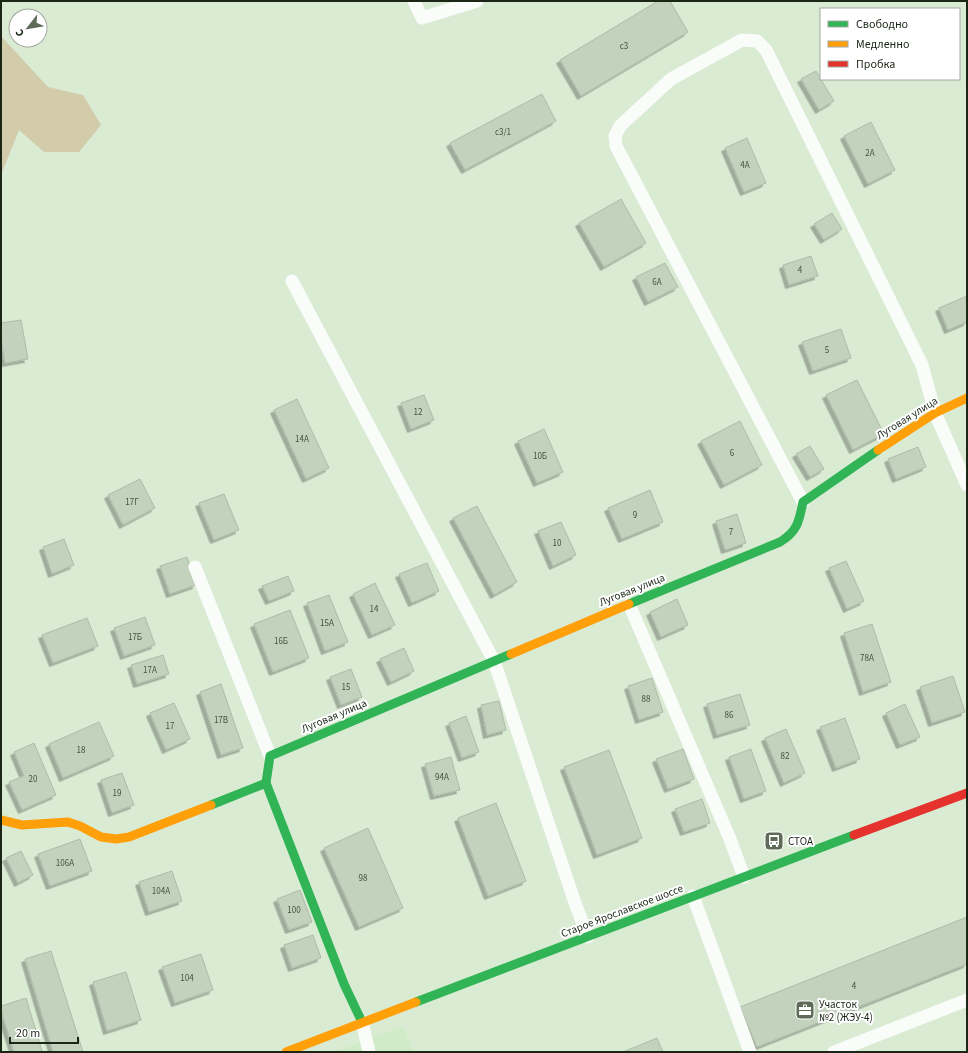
<svg xmlns="http://www.w3.org/2000/svg" width="968" height="1053" font-family="'Source Sans 3',sans-serif">
	<style>
		.built { fill: #d0ebc7 }
		.green { fill: #d3ccaa }
		.building { fill: #c2d2bd; stroke: #adbba9; filter: url(#shadow) }
		.lines { fill: none; stroke-linecap: round; stroke-linejoin: round }
		.lane { stroke: #f9fcf9; stroke-width: 13 }
		.fast { stroke: #30b455; stroke-width: 9 }
		.slow { stroke: #ff9f0a; stroke-width: 9 }
		.jam { stroke: #e5322d; stroke-width: 9 }
		.labels { text-anchor: middle; dominant-baseline: central; stroke-width: 4; stroke-linejoin: round; paint-order: stroke }
		.number-label { font-size: 9px; fill: #465342 }
		.street-label { font-size: 11px; fill: #1b2617; stroke: #fff }
		.poi-label { font-size: 11px; fill: #1b2617; stroke: #fff; text-anchor: start }
	</style>
	<defs>
		<filter id="shadow"><feDropShadow dx="-3.5" dy="3.5" stdDeviation="0" flood-color="#0004"/></filter>
	</defs>
	<rect width="100%" height="100%" fill="#daebd4"/>
	<!-- built -->
	<path class="built" d="M403,1026L414,1052H334Z"/>
	<!-- green -->
	<path class="green" d="M1,36L48,87L83,95L101,125L79,152H44L19,130L1,175Z"/>
	<!-- building -->
	<g class="building">
		<path d="M658,1H670L688,32L581,96L560,60Z"/>
		<path d="M816,71L834,101L819,110L801,79Z"/>
		<path d="M542,94L556,121L465,170L450,143Z"/>
		<path d="M871,122L895,170L868,184L844,136Z"/>
		<path d="M747,138L766,183L744,192L725,148Z"/>
		<path d="M621,199L646,243L604,267L579,223Z"/>
		<path d="M832,213L842,229L824,240L814,224Z"/>
		<path d="M811,256L818,276L789,285L783,265Z"/>
		<path d="M665,263L678,287L648,302L636,277Z"/>
		<path d="M967,296V322L948,330L939,308Z"/>
		<path d="M21,320L28,359L5,363L1,339V323Z"/>
		<path d="M841,329L851,358L813,371L802,342Z"/>
		<path d="M857,380L884,434L853,450L826,395Z"/>
		<path d="M424,395L434,420L411,429L401,403Z"/>
		<path d="M297,399L329,468L306,479L274,410Z"/>
		<path d="M740,421L762,465L724,485L701,441Z"/>
		<path d="M544,429L563,472L537,483L518,441Z"/>
		<path d="M810,446L824,469L810,477L796,454Z"/>
		<path d="M918,447L926,467L896,479L888,459Z"/>
		<path d="M140,479L155,508L123,525L108,495Z"/>
		<path d="M650,490L663,522L622,539L608,508Z"/>
		<path d="M224,494L239,530L214,540L199,503Z"/>
		<path d="M477,506L517,582L494,595L453,518Z"/>
		<path d="M737,514L746,543L725,550L716,521Z"/>
		<path d="M561,522L576,555L553,566L538,531Z"/>
		<path d="M64,539L74,565L52,574L43,547Z"/>
		<path d="M187,557L196,585L170,594L160,566Z"/>
		<path d="M846,561L864,601L847,609L829,568Z"/>
		<path d="M427,563L439,591L412,603L399,574Z"/>
		<path d="M288,576L294,591L269,601L262,586Z"/>
		<path d="M375,583L395,625L372,635L353,594Z"/>
		<path d="M329,595L348,642L325,651L307,603Z"/>
		<path d="M677,599L688,625L661,637L650,612Z"/>
		<path d="M290,610L309,658L273,672L254,624Z"/>
		<path d="M145,617L155,645L124,656L114,628Z"/>
		<path d="M87,618L98,646L53,663L42,635Z"/>
		<path d="M872,624L891,682L863,692L844,633Z"/>
		<path d="M404,648L414,671L391,682L380,659Z"/>
		<path d="M163,655L169,674L137,684L131,665Z"/>
		<path d="M351,669L362,697L341,705L330,677Z"/>
		<path d="M953,676L965,712L932,723L920,687Z"/>
		<path d="M652,678L663,712L639,720L628,686Z"/>
		<path d="M221,684L243,748L221,755L200,692Z"/>
		<path d="M740,694L750,725L717,735L707,704Z"/>
		<path d="M499,701L506,730L487,735L481,705Z"/>
		<path d="M174,703L190,739L166,750L150,713Z"/>
		<path d="M905,704L920,737L900,745L886,713Z"/>
		<path d="M466,716L479,752L462,758L449,723Z"/>
		<path d="M845,718L860,759L836,768L820,727Z"/>
		<path d="M99,722L114,756L63,778L49,744Z"/>
		<path d="M786,729L805,773L784,783L765,738Z"/>
		<path d="M34,743L56,795L22,810L9,782L24,776L14,752Z"/>
		<path d="M683,749L694,779L668,789L656,759Z"/>
		<path d="M751,749L766,791L744,799L729,757Z"/>
		<path d="M609,750L642,838L597,855L564,767Z"/>
		<path d="M451,757L460,790L434,796L425,764Z"/>
		<path d="M122,773L134,805L112,813L101,780Z"/>
		<path d="M702,799L710,823L684,832L675,809Z"/>
		<path d="M496,803L526,881L488,896L458,818Z"/>
		<path d="M368,828L403,908L359,927L324,848Z"/>
		<path d="M80,839L92,871L50,886L38,854Z"/>
		<path d="M21,851L33,875L18,883L6,858Z"/>
		<path d="M172,871L182,901L149,912L139,882Z"/>
		<path d="M300,890L312,922L289,930L277,899Z"/>
		<path d="M967,917V964L757,1047L740,1007Z"/>
		<path d="M313,935L321,958L292,968L284,945Z"/>
		<path d="M51,951L83,1052H53L25,959Z"/>
		<path d="M201,954L213,990L175,1003L162,967Z"/>
		<path d="M126,972L141,1020L107,1031L93,982Z"/>
		<path d="M26,998L42,1051L40,1052H14L1,1011V1006Z"/>
		<path d="M657,1038L663,1052H623Z"/>
	</g>
	<g class="lines">
		<!-- lane -->
		<g class="lane">
			<path d="M414,1L422,18L477,1"/>
			<path d="M292,281L494,661L574,900L588,937"/>
			<path d="M803,502L616,146L615,136L620,126L671,79L742,40L757,41L766,50L922,365L935,413L967,485"/>
			<path d="M195,567L270,756"/>
			<path d="M629,604L730,839L744,877"/>
			<path d="M693,896L750,1052"/>
			<path d="M362,1022L369,1052"/>
			<path d="M834,1052L967,1000"/>
		</g>
		<!-- fast -->
		<g class="fast">
			<path d="M629,604L780,542C798,531 799,521 803,502L878,450"/>
			<path d="M211,805L266,783"/>
			<path d="M416,1002L854,835"/>
			<path d="M362,1022L344,984L266,783L270,756L511,654"/>
		</g>
		<!-- slow -->
		<g class="slow">
			<path d="M878,450L935,413L967,398"/>
			<path d="M511,654L629,604"/>
			<path d="M1,820L22,825L68,822L80,826L101,837L116,839L129,837L211,805"/>
			<path d="M286,1052L416,1002"/>
		</g>
		<!-- jam -->
		<path class="jam" d="M854,835L967,793"/>
	</g>
	<!-- icons -->
	<defs>
		<symbol id="bus-square" viewBox="-11 -11 22 22"><rect x="-9" y="-9" width="18" height="18" rx="4" fill="#5e6b59" stroke="#fff"/><path d="M-5-6H5V4H4V6H2V4H-2V6H-4V4H-5ZM-3.5-4V0h7V-4ZM-3.5 1.2v1.5H-2V1.2ZM2 1.2v1.5H3.5V1.2Z" fill="#fff"/></symbol>
		<symbol id="office-square" viewBox="-11 -11 22 22"><rect x="-9" y="-9" width="18" height="18" rx="4" fill="#5e6b59" stroke="#fff"/><path d="M-6-3h4V-5.5h4V-3h4V5H-6ZM-1-4.5V-3h2v-1.5ZM-6 0V1H6V0Z" fill="#fff"/></symbol>
	</defs>
	<g fill-rule="evenodd">
		<use href="#bus-square" x="763" y="830" width="22" height="22"/>
		<use href="#office-square" x="794" y="999" width="22" height="22"/>
	</g>
	<g class="labels">
		<!-- number labels -->
		<g class="number-label">
			<text x="624" y="46">с3</text>
			<text x="503" y="132">с3/1</text>
			<text x="870" y="153">2А</text>
			<text x="745" y="165">4А</text>
			<text x="800" y="270">4</text>
			<text x="657" y="282">6А</text>
			<text x="827" y="350">5</text>
			<text x="418" y="412">12</text>
			<text x="302" y="439">14А</text>
			<text x="732" y="453">6</text>
			<text x="540" y="456">10Б</text>
			<text x="132" y="502">17Г</text>
			<text x="635" y="515">9</text>
			<text x="731" y="532">7</text>
			<text x="557" y="543">10</text>
			<text x="374" y="609">14</text>
			<text x="327" y="623">15А</text>
			<text x="135" y="637">17Б</text>
			<text x="281" y="641">16Б</text>
			<text x="867" y="658">78А</text>
			<text x="150" y="670">17А</text>
			<text x="346" y="687">15</text>
			<text x="646" y="699">88</text>
			<text x="729" y="715">86</text>
			<text x="221" y="720">17В</text>
			<text x="170" y="726">17</text>
			<text x="81" y="750">18</text>
			<text x="785" y="756">82</text>
			<text x="442" y="777">94А</text>
			<text x="33" y="779">20</text>
			<text x="117" y="793">19</text>
			<text x="65" y="863">106А</text>
			<text x="363" y="878">98</text>
			<text x="161" y="891">104А</text>
			<text x="294" y="910">100</text>
			<text x="187" y="978">104</text>
			<text x="854" y="986">4</text>
		</g>
		<!-- street labels -->
		<g class="street-label">
			<text transform="translate(907 418) rotate(-32)">Луговая улица</text>
			<text transform="translate(632 590) rotate(-22)">Луговая улица</text>
			<text transform="translate(334 716) rotate(-23)">Луговая улица</text>
			<text transform="translate(622 911) rotate(-21)">Старое Ярославское шоссе</text>
		</g>
		<!-- poi labels -->
		<g class="poi-label">
			<text x="788" y="841">СТОА</text>
			<text x="819" y="1004">Участок<tspan x="819" dy="13">№2 (ЖЭУ-4)</tspan></text>
		</g>
	</g>
	<!-- border -->
	<rect width="968" height="1053" fill="none" stroke="#1b2617" stroke-width="4"/>
	<!-- legend -->
	<rect x="820" y="8" width="140" height="72" fill="#ffffff" stroke="#a4a8a2"/>
	<rect x="828" y="21" width="20" height="6" fill="#30b455" stroke="#a4a8a2"/>
	<text x="856" y="28" font-size="12" fill="#1b2617">Свободно</text>
	<rect x="828" y="41" width="20" height="6" fill="#ff9f0a" stroke="#a4a8a2"/>
	<text x="856" y="48" font-size="12" fill="#1b2617">Медленно</text>
	<rect x="828" y="61" width="20" height="6" fill="#e5322d" stroke="#a4a8a2"/>
	<text x="856" y="68" font-size="12" fill="#1b2617">Пробка</text>
	<!-- north arrow -->
	<g transform="translate(28 28) rotate(239)"><circle r="19" fill="#ffffff" stroke="#a4a8a2"/>
	<path d="M0-3L7 15L0 10L-7 15Z" fill="#5e6b59"/>
	<text y="-6" font-size="11" font-weight="bold" text-anchor="middle" fill="#1b2617">С</text>
	</g>
	<!-- scale -->
	<path d="M10 1037v6h68v-6" fill="none" stroke="#1b2617" stroke-width="2"/>
	<text x="16" y="1037" font-size="12" fill="#1b2617" stroke="#ffffff" stroke-width="3" paint-order="stroke">20 m</text>
</svg>
